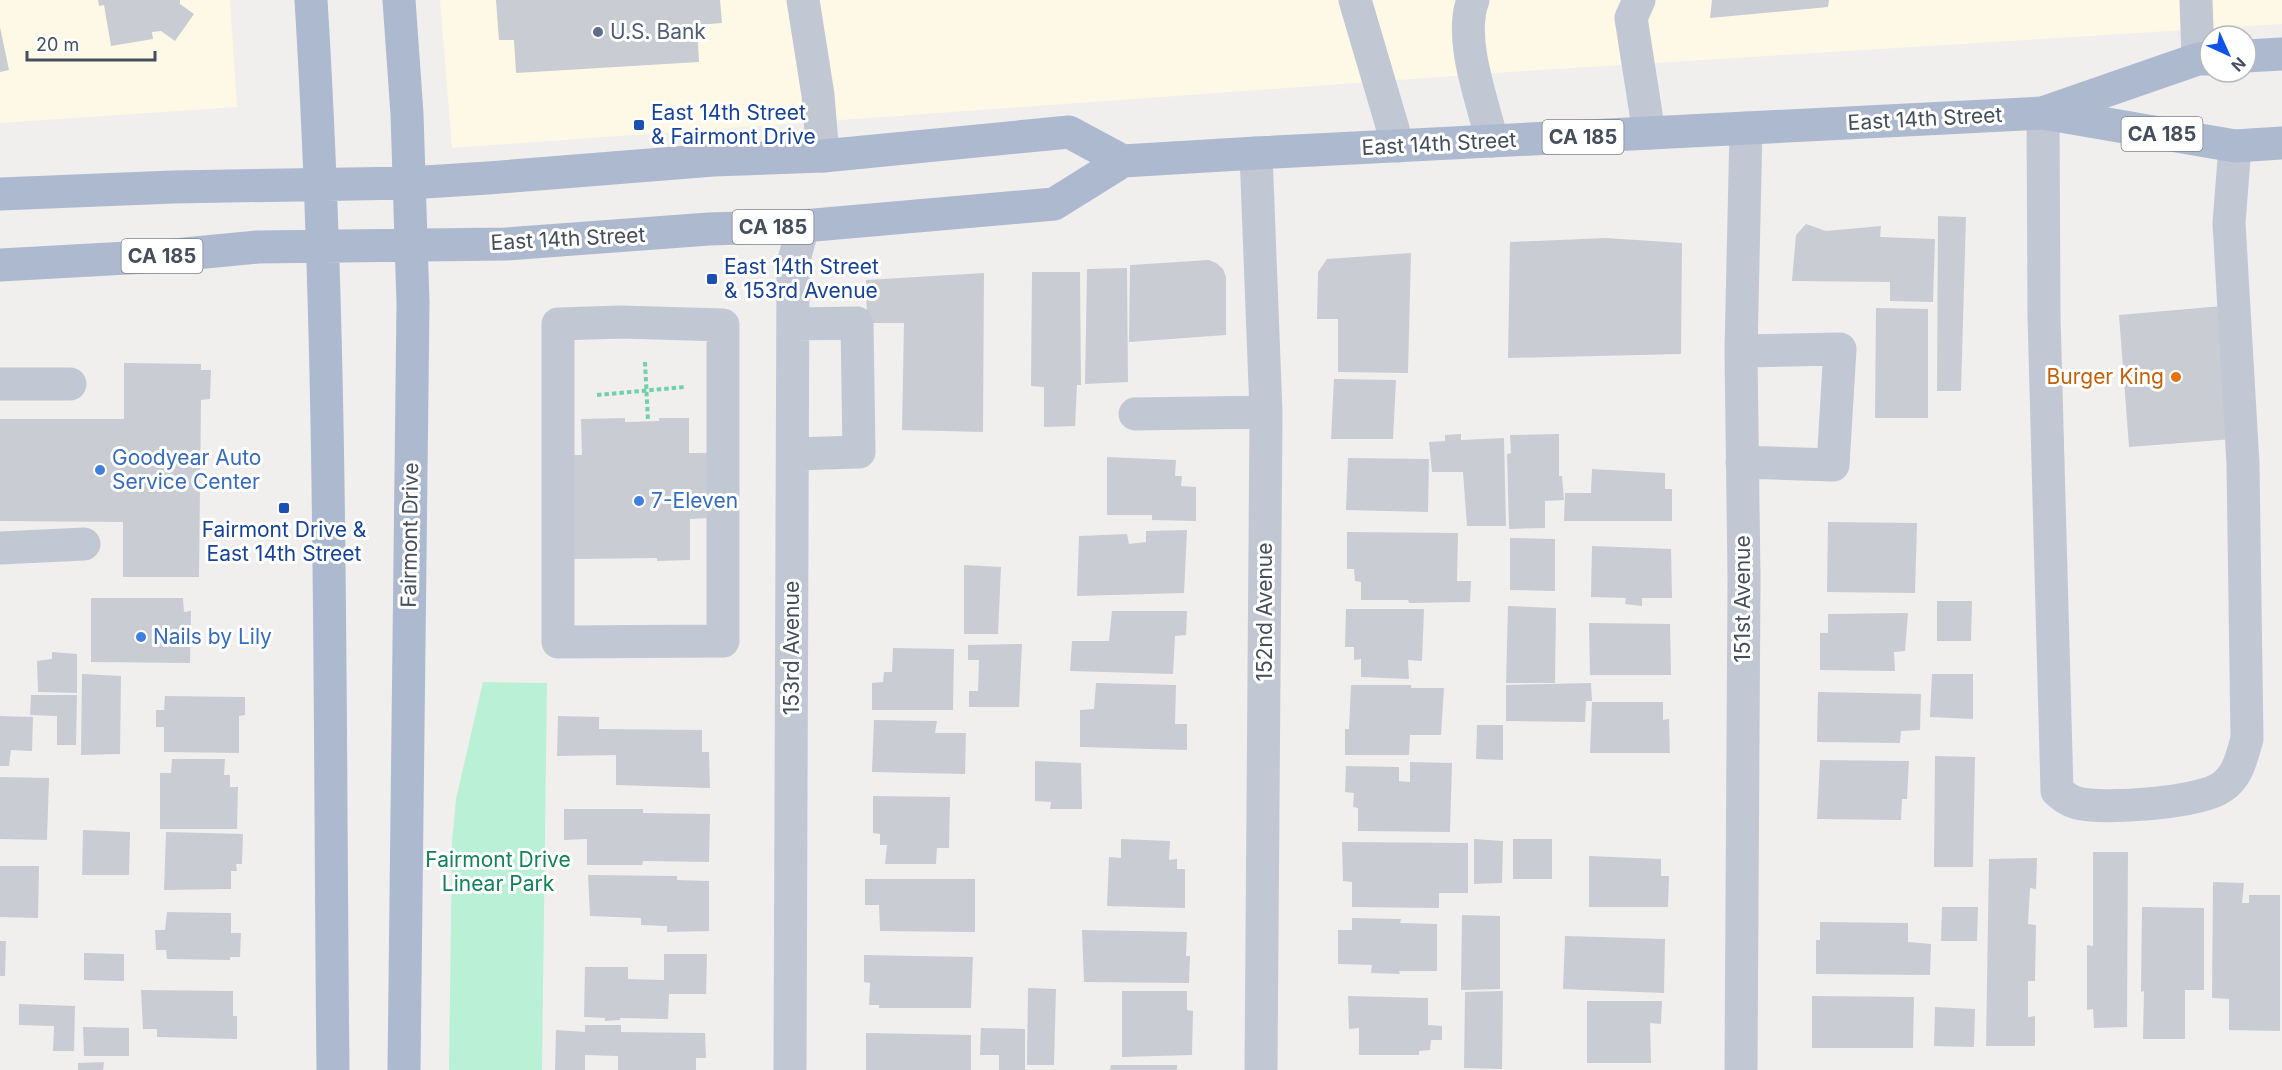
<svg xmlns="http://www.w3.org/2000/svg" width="2282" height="1070" font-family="Inter,sans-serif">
	<rect width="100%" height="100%" fill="#f1eeee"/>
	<!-- commercial -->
	<path fill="#fdf9e6" d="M0,0h230l7,107 -237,16z
		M440,0h1842v24l-773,48 -1057,76z"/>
	<!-- green -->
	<path fill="#baf1d6" d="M483,682l64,1 -5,387h-93l3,-228 4,-43z"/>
	<!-- building -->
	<path fill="#caccd4" d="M98,0h82v4l14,10 -19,27 -14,-10 -9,1 1,7 -42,7 -7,-41 -5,1z
		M496,0h224l2,23 -25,2 2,37 -183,11 -2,-33h-15z
		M1712,0h117l-1,7 -118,11z
		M0,27l9,43 -9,2z
		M1938,216l28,1 -5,174h-24z
		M1806,224l20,7 55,-5 -1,11 55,2 -2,63 -43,-1v-19l-98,-1 4,-46z
		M1606,238l76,5 -1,111 -173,4 2,-116z
		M1411,253l-3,120 -70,-1v-53h-21l1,-47 9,-13z
		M1209,260l7,3 7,6 3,8v58l-97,7 1,-77z
		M1127,268l1,114 -43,2 2,-115z
		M1032,272h48l1,113h-4l-2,41 -31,1v-40l-13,-1z
		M984,273l-1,159 -81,-2 2,-107h-37l-1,-43z
		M2222,306l11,133 -104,8 -10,-132z
		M1876,308l52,1v109h-53z
		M124,363l77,1v6h10l-1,29 -9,1 -2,177h-76v-55l-123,-1v-102h124z
		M1334,379l62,1 -3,59h-62z
		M625,418v4l34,-1v-3h30v35h20v65l-19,1v41l-33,1v-3l-83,1 -1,-104h9l-1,-36z
		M1461,434v6l43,-2 2,88h-39l-4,-54h-31l-3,-30 16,-1v-6z
		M1559,434v42h3l2,24 -19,1v27l-36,1 -2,-75 4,-1 -1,-18z
		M1107,457l69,3 -1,16h7l-1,10 15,1v34l-44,-1v-5h-45z
		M1348,458l81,1 -1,53 -82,-2z
		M1592,469l73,4v16h7v32h-108l1,-28h26z
		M1828,522l89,1 -2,70 -88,-1z
		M1187,530l-3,63 -107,3 2,-60 48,-2 2,10 17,-2v-11z
		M1347,532l111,1 -1,48h14l-1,21 -61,1 -1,-3h-47v-18l-6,-1 -1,-12h-7z
		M1510,538l45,1v52l-45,-1z
		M1592,546l79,3 1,49h-30v8l-17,-2 1,-6 -35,-1z
		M964,565l37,2 -3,67h-34z
		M91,598h92l1,14 7,-1 -1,52 -99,-1z
		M1937,601h35l-1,40h-34z
		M1508,606l48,2 -1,75h-49z
		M1346,609h78l-2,52 -14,-1 1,19 -48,-2v-18l-7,1v-13h-9z
		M1112,611h75l-1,24 -11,1 -2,38 -103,-3 2,-30h37z
		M1908,613l-3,38 -11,1 1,19 -75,-1v-37h8v-19z
		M1589,623l81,1 1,51h-81z
		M1022,644l-3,63h-50v-16h9l1,-31h-11v-15z
		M893,648l61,1 -1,61h-81v-27l11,-1 1,-10h8z
		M52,652l25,2v39l-39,-1 -1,-31 15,-2z
		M82,674l39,2 -1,78 -39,1z
		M1932,674h41v45l-43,-2z
		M1096,683l80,2 -1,39h12v26l-107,-3v-37l14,-1z
		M1591,683l1,18h-6l-1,21 -79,-1v-36z
		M1351,685h60v3h33l-3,47h-31l-1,20h-64v-26h4z
		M1818,692l103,2 -1,36 -19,1 -1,12 -83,-1z
		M31,695h46l-1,50h-19v-29l-27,-1z
		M165,696l80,1v18l-6,1v37l-75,-1v-25h-8v-17h8z
		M1592,702h71v18l6,-1 1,34h-80z
		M0,716l33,1 -1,34 -21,-1 -2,16h-9z
		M558,716l41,1v12l103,1v22h7l1,36 -94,-3v-30l-59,1z
		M874,720l63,1 -2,12h31l-1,41 -93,-2z
		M1477,725h26v35l-27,-1z
		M1935,756l40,1 -2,110h-39z
		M172,759h53l-1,16h6v12h8l-1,42h-77v-56h11z
		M1820,760l89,1 -2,38h-5l-1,21 -84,-1z
		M1035,761l46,2 1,46h-32l1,-7 -16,-1z
		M1410,762l42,1 -2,69 -92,-1v-23l-5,-1 1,-14 -9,-1 1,-26 53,1v14l11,1z
		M0,777l49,1 -2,62 -47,-1z
		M873,796l77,1 -1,51h-12l-1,16h-51l2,-19h-7v-11l-7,-1z
		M564,809h79v4l67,1 -1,48 -66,-1 -1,4h-55v-26l-23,1z
		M83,830l47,2 -1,43h-47z
		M166,832l77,2 -1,30h-6l1,7h-6v18l-67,1z
		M1121,839l49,2 -1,19 8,-1v10h8v39l-78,-2 2,-49 12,1z
		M1474,839l29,2 -1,42 -28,1z
		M1513,839h39v40h-39z
		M1342,842l126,1v50h-29v15l-87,-1v-25l-9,-1z
		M2093,852h35l-1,175 -33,1 -1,-19 -6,1v-65l6,1z
		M1589,856l72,3v17h8l-1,31h-79z
		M2037,858l-1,31 -6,-1 -2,36 8,1 -1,56h-7v36l7,-1v30h-49l3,-187z
		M0,866h39l-1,52 -38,-1z
		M588,875l89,1v4l32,1v50l-42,1v-6l-26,-1v-7l-51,-2z
		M865,879h110v53l-95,-1 -1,-26h-14z
		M2213,882l31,1 -2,20h7v-8h31v136l-51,-1v-31l-17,-1z
		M1942,907h36l-1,34h-36z
		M2142,907l62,1v82h-19v49h-42l1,-48 -3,1z
		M167,912l64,1v20h10l-1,24h-10v3l-63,-1 -1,-9h-10l-1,-20h10z
		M1462,915l38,1v73l-39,1z
		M1352,918l49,1 -1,4 37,1v47h-38l1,3 -29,-1 1,-8 -34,-1v-34h14z
		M1820,922l88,1v19l23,2 -1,31 -114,-1v-34h4z
		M1082,930l105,2 -1,24h4l-1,27 -105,-1z
		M1565,936l100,3 -1,54 -101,-4z
		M0,941h6l-1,35h-5z
		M84,953l40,1v27l-40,-1z
		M664,954h43l-1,40h-37l-1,25 -48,-1v2l-15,1v-3l-21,-1 1,-50h43v12l36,1z
		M864,955l109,2 -2,51h-92v-3h-10l1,-22 -6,-1z
		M1028,988l28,1 -2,76h-27z
		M141,990l92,1v25h4v23l-80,-2v-8h-14z
		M1122,991h65v19l6,1 -1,44 -70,2z
		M1503,991l-1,78 -38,-1 1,-76z
		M1348,996l80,2v27l14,1v14h-11l-1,10 -11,1v4h-60v-27l-10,1z
		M1812,996l102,1 -1,51h-101z
		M1587,1001h75l-1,23 -11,-1 1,40h-64z
		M19,1004l56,2 -1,45h-21l1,-25 -35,-1z
		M1935,1007l40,2 -1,38 -40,-1z
		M585,1025h36v7l84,1 1,25h-10v12h-78v-14l-33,-1v15h-30l1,-40 29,2z
		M83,1027l46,1v28h-45z
		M981,1028l44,1v41h-26v-15h-19z
		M866,1033l105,2v35h-105z
		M104,1062l-1,8h-25v-7z
		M1111,1065h66v5h-67z"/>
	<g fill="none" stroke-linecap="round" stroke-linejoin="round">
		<!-- path -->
		<path stroke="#70d1ad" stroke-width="4" stroke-dasharray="4.5 3" stroke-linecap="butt" d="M645,362l3,59
			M597,395l88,-8"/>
		<!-- minor -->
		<path stroke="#c1c8d4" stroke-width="33" d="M803,0l15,95 5,61
			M1355,0l43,146
			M1473,0c-15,39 10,102 19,141
			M1639,0l-8,18 18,115
			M2196,0l2,59
			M2043,113l1,203 13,475c6,5 12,10 20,12 26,7 123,0 145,-16 17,-12 19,-29 25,-48l-4,-275 -14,-241 6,-77
			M1256,153l10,259 -5,658
			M621,322l102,3v316l-165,1v-318z
			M1741,351l99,-2 -7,116 -91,-3
			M0,384h70
			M1135,414l131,-2
			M793,454l66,-2 -2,-129 -64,1
			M0,548l84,-4
			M790,1070l3,-806 10,-38
			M1741,1070l3,-493 -3,-226 5,-223"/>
		<!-- major -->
		<path stroke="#acb9cf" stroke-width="33" d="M311,0c22,356 18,713 22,1070
			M399,0l8,114 6,189 -9,767
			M2246,56l36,-2
			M2045,112l153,-53h12
			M0,194l173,-7 236,-4 79,-5 225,-18 110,-4 246,-24 54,29
			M0,265l164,-9 94,-9 248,-3 203,-15 94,-3 251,-22 69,-43 133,-8 787,-40 192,33 47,-3"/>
	</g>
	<!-- markers -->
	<circle fill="#5c6f8a" stroke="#fff" stroke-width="2" cx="598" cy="32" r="6"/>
	<g fill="#1a4fb4" stroke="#fff" stroke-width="2">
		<rect x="633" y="119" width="12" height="12" rx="3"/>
		<rect x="706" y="273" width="12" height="12" rx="3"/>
		<rect x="278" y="502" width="12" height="12" rx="3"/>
	</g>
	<circle fill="#e8710a" stroke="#fff" stroke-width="2" cx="2176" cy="377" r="6"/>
	<g fill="#3f7fe0" stroke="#fff" stroke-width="2">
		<circle cx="100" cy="470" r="6"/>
		<circle cx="639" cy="501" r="6"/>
		<circle cx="141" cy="637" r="6"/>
	</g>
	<g text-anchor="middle" stroke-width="6" stroke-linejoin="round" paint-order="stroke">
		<!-- shield labels -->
		<g fill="#fff" stroke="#7d848d" stroke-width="1.5">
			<rect x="2121.5" y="117" width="81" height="34" rx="4.5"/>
			<rect x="1542.5" y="120" width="81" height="34" rx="4.5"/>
			<rect x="732.5" y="210" width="81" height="34" rx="4.5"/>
			<rect x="121.5" y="239" width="81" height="34" rx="4.5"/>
		</g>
		<g font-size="20" font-weight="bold" fill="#454f5c">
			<text x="2162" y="141">CA 185</text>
			<text x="1583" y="144">CA 185</text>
			<text x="773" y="234">CA 185</text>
			<text x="162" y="263">CA 185</text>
		</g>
		<!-- service labels -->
		<g font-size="21" fill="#4e5e75" stroke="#fff" text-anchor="start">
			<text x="610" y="39">U.S. Bank</text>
		</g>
		<!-- transit labels -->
		<g font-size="21" fill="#164399" stroke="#fff" text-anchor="start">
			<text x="651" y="120">East 14th Street<tspan x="651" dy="24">&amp; Fairmont Drive</tspan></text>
			<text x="724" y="274">East 14th Street<tspan x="724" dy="24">&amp; 153rd Avenue</tspan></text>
			<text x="284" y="537" text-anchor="middle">Fairmont Drive &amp;<tspan x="284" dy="24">East 14th Street</tspan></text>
		</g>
		<!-- street labels -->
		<g font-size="21" fill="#454f5c" stroke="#fff">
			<text transform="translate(1925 119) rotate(-3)" y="7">East 14th Street</text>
			<text transform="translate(1439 144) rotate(-3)" y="7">East 14th Street</text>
			<text transform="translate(568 239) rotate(-3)" y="7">East 14th Street</text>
			<text transform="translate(410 535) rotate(-89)" y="7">Fairmont Drive</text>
			<text transform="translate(1743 599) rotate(-90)" y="7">151st Avenue</text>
			<text transform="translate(1265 612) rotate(-90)" y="7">152nd Avenue</text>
			<text transform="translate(792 648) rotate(-90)" y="7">153rd Avenue</text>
		</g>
		<!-- food labels -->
		<g font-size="21" fill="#c56008" stroke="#fff" text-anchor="end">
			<text x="2164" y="384">Burger King</text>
		</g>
		<!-- shop labels -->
		<g font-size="21" fill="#366cbe" stroke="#fff" text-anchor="start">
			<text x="112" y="465">Goodyear Auto<tspan x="112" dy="24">Service Center</tspan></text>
			<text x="651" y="508">7-Eleven</text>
			<text x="153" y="644">Nails by Lily</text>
		</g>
		<!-- park labels -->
		<g font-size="21" fill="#128258" stroke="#fff">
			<text x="498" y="867">Fairmont Drive<tspan x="498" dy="24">Linear Park</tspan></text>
		</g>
	</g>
	<!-- north arrow -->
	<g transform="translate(2228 54) rotate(135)"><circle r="28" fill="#ffffff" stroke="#b5b9be" stroke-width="1.5"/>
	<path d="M0-4.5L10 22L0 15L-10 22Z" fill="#0f53e9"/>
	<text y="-9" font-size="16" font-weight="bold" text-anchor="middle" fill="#454f5c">N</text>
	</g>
	<!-- scale -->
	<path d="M27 51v9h128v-9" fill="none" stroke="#454f5c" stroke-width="3"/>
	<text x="36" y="51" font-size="18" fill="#454f5c" stroke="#ffffff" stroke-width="4.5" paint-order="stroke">20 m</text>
</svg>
